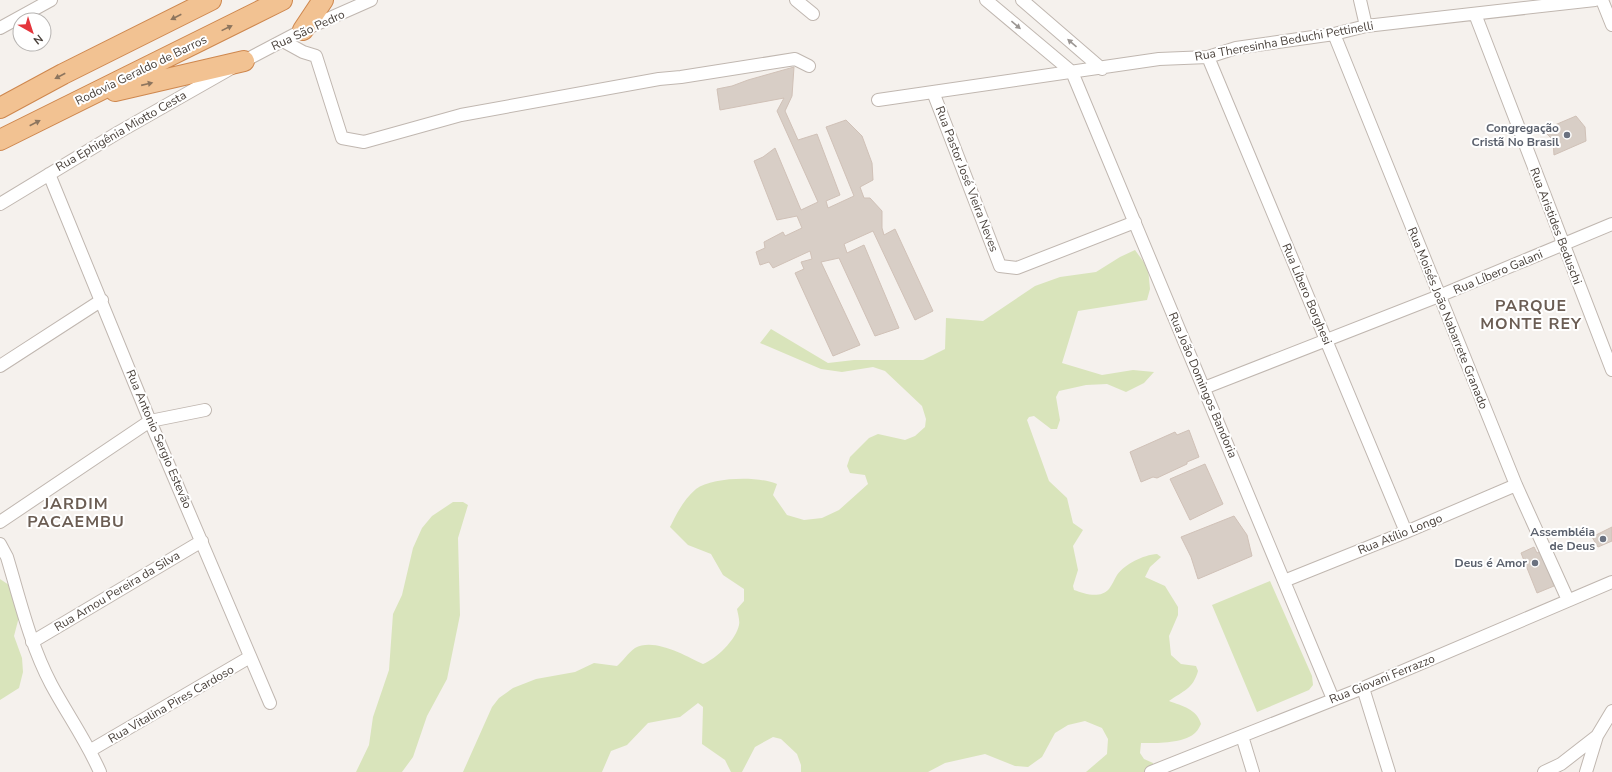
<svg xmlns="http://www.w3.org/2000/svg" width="1612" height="772" font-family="'Nunito Sans',sans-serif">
	<rect width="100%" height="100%" fill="#f5f1ed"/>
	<!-- green -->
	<path fill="#d9e4bb" d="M1135,250l13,18 2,21 -3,11 -69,11 -16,52 40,12 31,-5 21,2 -10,11 -18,9 -19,-8 -21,1 -27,6 -3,6 4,23 -3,9h-6l-17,-13 -5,1 -2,3 22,61 18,17 6,25 10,7 -10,16 5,24 -5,16 1,4c11,4 26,9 35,-1 3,-4 5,-9 8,-14 8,-11 26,-20 40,-21l4,3 -11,10 -5,10 20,9 13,21v8l-9,21 2,19 10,9 15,2 2,5c-5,18 -15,20 -29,30 13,5 28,8 32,23 -1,2 -3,6 -5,8 -11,12 -40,11 -55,11l-1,10 4,6 9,4v9h-67l21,-18 1,-15 -6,-11 -17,-7 -17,4 -13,8 -13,24 -14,10 -13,-1 -30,-12 -40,9 -17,9h-127v-7l-4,-11 -16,-15 -8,-2 -18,10 -13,25h-11l-6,-12 -23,-16 1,-37 -5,-4 -18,14 -32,6 -21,22 -16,6 -9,21h-139l29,-65 7,-9 14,-10 23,-9 39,-7 19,-9 23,3c6,-5 11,-13 18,-18 19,-11 51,8 68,16 13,-5 33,-24 36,-39 1,-4 -1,-11 -2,-16l7,-8v-12l-21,-14 -12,-21 -23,-9 -18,-18c7,-14 14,-28 26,-38 16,-12 63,-13 81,-5l-4,11 14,20 17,5 18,-2 17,-8 29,-26 -3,-9 -15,-2 -3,-7 3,-9 19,-19 9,-4 27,6 10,-4 10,-9 1,-8 -4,-13 -37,-35 -12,-4 -31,5 -21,-3 -61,-26 11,-14 57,34 26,-3h69l22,-11 1,-31 37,3 52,-35 25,-9 36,-5 24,-15z
		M453,502h10l5,3 -10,33 2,77 -13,64 -20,37 -14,41 -11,15h-46l13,-27 4,-28 16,-47 4,-56 9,-19 11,-47 9,-20 10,-12z
		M0,579l12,8 7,30 -5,19 8,22 1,14 -4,16 -19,12z
		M1270,581l42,95 1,9 -4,5 -52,22 -45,-107z"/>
	<!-- building -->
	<path fill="#d8cec6" stroke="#d0c1b7" d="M794,67l-2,29 -7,15 13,29 19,-6 23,61 -14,6 2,7 26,-12 -28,-69 20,-7 16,16 10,27 1,17 -13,7 4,11h6l12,13v17l2,7 11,-6 38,82 -18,9 -42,-89 -29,13 3,9 17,-8 35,83 -24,8 -36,-78 -18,4 39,83 -27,11 -38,-83 9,-4 -3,-7 11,-3 -2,-8 -37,17 -4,-6 -9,3 -4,-13 9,-4 -1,-6 19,-10 2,4 17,-8 -5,-12 -20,4 -23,-59 9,-4 12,-9 26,62 17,-8 -41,-91 7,-13 -64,12 -3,-21 15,-3 16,-6z
		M1576,116l9,11 1,14 -32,14 -1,-15 -10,-10z
		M1189,430l10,27 -12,5v2l-30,14 -4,-1 -12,5 -11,-30 45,-20 2,3z
		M1205,464l18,40 -33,16 -20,-41z
		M1234,516l13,19 5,21 -54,23 -7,-22 -10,-20z
		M1612,527v14l-14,6 -6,-10z
		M1534,547l3,6 4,-2 13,35 -17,7 -16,-40z"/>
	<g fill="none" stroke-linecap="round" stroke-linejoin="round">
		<!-- minor casing -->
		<g stroke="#c0b7b0" stroke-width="14">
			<path id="minor" d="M796,0l17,14
				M986,0l86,72 261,627
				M1022,0l80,69
				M1360,0l6,26
				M1602,0l10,25
				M1475,14l137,356
				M0,28l51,-28
				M1334,34l182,451 52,115
				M283,41l20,11 13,4 26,82 22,4 97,-27 198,-36 22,-2 114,-18 14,7
				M1208,57l198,475
				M933,92l67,174 17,2 118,-46
				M878,100l281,-41 49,-2 28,-9 98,-14 32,-8 229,-26
				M49,174l101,247 120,282
				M0,204l119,-72 125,-71 59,-31 68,-30
				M0,366l102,-66
				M1204,388l235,-92 173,-72
				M0,522l150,-101 55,-11
				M0,544l7,13c13,43 23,87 44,127 16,30 35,56 49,88
				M1284,581l122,-49 110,-47
				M32,642l170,-101
				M1363,688l26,84
				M1242,736l11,36
				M91,750l159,-93
				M1151,772l212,-84 249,-106
				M1544,772l17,-8 36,-28
				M1586,772l11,-36 15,-25"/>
		</g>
		<!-- trunk casing -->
		<g stroke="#ce874e" stroke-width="22">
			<path id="trunk" d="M303,30l20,-30
				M115,91l129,-30
				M0,108l63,-34 148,-74
				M0,140l282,-140"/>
		</g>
		<!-- minor -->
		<use href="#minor" stroke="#fff" stroke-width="12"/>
		<!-- trunk -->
		<use href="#trunk" stroke="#f2c292" stroke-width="20"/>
	</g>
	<!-- one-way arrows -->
	<defs><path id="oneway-solid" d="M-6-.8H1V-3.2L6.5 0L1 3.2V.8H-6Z"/></defs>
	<g fill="#8d755e">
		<use href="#oneway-solid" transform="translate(176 17) rotate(153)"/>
		<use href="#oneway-solid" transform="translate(227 28) rotate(-26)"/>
		<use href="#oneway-solid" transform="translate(60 76) rotate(152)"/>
		<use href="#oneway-solid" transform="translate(147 84) rotate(-13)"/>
		<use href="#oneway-solid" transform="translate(35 123) rotate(-27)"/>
	</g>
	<g fill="#9b9693">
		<use href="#oneway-solid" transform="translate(1016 25) rotate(40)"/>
		<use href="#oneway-solid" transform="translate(1072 43) rotate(-139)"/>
	</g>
	<!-- markers -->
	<g fill="#6b7280" stroke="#fff" stroke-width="1.5">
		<circle cx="1567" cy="135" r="4"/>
		<circle cx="1603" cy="539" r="4"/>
		<circle cx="1535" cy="563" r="4"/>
	</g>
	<g text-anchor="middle" stroke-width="4" stroke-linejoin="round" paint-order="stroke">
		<!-- street labels -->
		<g font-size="12" fill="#49413b" stroke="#fff">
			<text transform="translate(308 30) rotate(-25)" y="4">Rua São Pedro</text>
			<text transform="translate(1284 41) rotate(-10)" y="4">Rua Theresinha Beduchi Pettinelli</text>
			<text transform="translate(141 70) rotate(-26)" y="4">Rodovia Geraldo de Barros</text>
			<text transform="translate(121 131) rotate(-30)" y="4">Rua Ephigênia Miotto Cesta</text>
			<text transform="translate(967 179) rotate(69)" y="4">Rua Pastor José Vieira Neves</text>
			<text transform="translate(1556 226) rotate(69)" y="4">Rua Aristides Beduschi</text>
			<text transform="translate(1498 272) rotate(-23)" y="4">Rua Líbero Galani</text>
			<text transform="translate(1307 294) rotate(67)" y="4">Rua Líbero Borghesi</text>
			<text transform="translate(1448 318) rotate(68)" y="4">Rua Moisés João Nabarrete Granado</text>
			<text transform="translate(1203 385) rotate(67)" y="4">Rua João Domingos Bandoria</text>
			<text transform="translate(159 439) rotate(67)" y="4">Rua Antonio Sergio Estevão</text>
			<text transform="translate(1400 534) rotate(-22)" y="4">Rua Atílio Longo</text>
			<text transform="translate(117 591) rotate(-31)" y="4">Rua Arnou Pereira da Silva</text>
			<text transform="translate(1382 679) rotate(-22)" y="4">Rua Giovani Ferrazzo</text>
			<text transform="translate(171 704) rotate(-30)" y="4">Rua Vitalina Pires Cardoso</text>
		</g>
		<!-- worship labels -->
		<g font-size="12" font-weight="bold" fill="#5b616d" stroke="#fff" text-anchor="end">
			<text x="1559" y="132">Congregação<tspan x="1559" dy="14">Cristã No Brasil</tspan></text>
			<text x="1595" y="536">Assembléia<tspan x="1595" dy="14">de Deus</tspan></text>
			<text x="1527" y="567">Deus é Amor</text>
		</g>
		<!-- district labels -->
		<g font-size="16" font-weight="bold" letter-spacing="1" fill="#6b5d53" stroke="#fff">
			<text x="1531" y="311">PARQUE<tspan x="1531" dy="18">MONTE REY</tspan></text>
			<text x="76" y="509">JARDIM<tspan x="76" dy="18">PACAEMBU</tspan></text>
		</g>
	</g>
	<!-- north arrow -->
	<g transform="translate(32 32) rotate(141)"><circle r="19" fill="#ffffff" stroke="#b6b3b1"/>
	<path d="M0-3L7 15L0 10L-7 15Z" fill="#e4353c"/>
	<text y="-6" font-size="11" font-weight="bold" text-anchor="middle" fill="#49413b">N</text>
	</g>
</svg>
